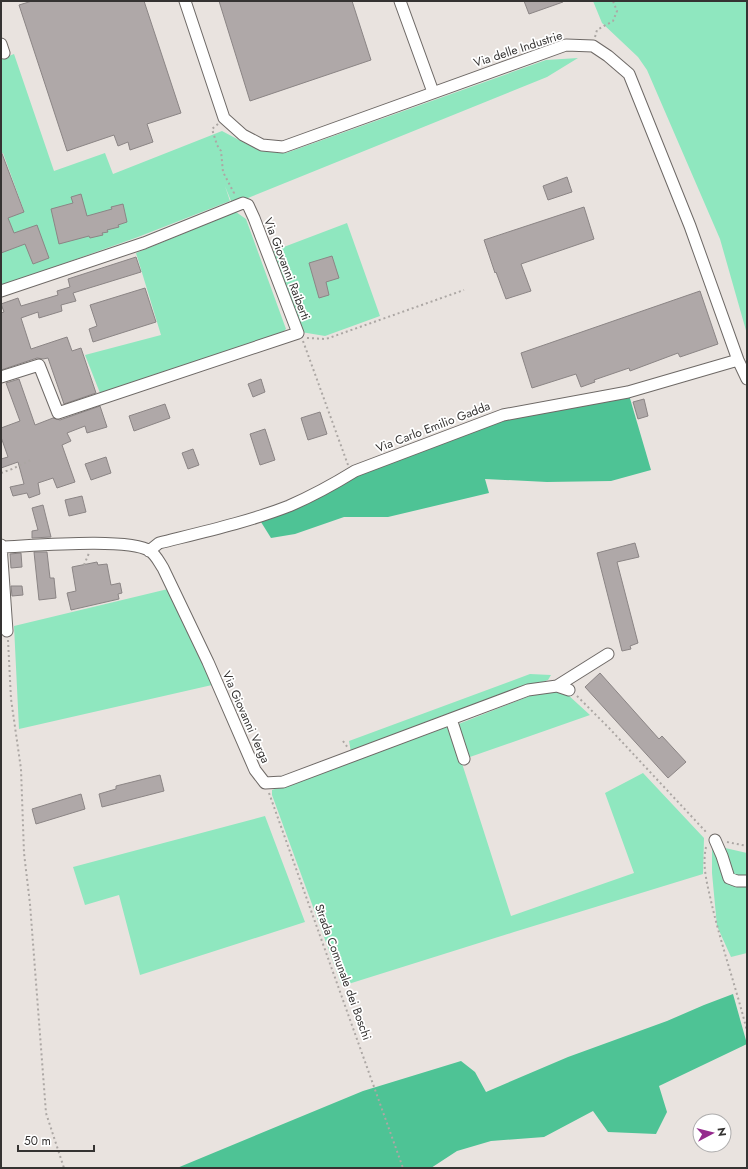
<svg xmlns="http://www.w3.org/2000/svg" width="748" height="1169" font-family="Jost,sans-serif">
	<rect width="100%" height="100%" fill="#e9e3df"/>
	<!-- green -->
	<path fill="#8fe7bf" d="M593,1h154v333l-27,-95 -73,-169 -9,-13 -36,-34z
		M14,54l40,117 51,-18 8,21 109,-43 38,20 26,2 260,-93 32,-2 -31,19 -299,121 -17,3 -6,-15 5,15 -92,36 -137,49v-33l18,-7 -11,-28 16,-7 -21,-58h-2v-94z
		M236,212l10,7 40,110 -4,4 -182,60 -15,-38 76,-20 -25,-82z
		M347,223l33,93 -55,20 -30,-5 -27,-78z
		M168,589l44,96 -193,44 -5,-103z
		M530,674l21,1 -3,5 -197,72 -2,-11z
		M557,691l10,3 23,21 -123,43 -11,-33 74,-29z
		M450,726l61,190 123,-43 -29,-80 38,-20 61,65 -1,36 -189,58 -172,54 -70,-191v-5z
		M265,816l40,106 -165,53 -21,-80 -34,10 -12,-38z
		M712,845l35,8v100l-16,4 -14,-31 -5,-53z"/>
	<!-- forest -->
	<path fill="#4ec395" d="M629,395l22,75 -40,11 -64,1 -62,-3 4,14 -101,24h-44l-49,17 -24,4 -10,-16 94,-46 152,-59z
		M733,994l14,50 -88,42 8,26 -11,22 -48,-2 -15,-21 -49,26 -53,4 -34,10 -26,17h-254l186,-77 98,-30 14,11 11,20 82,-35 99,-36 37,-16z"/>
	<!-- building -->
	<path fill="#afa8a8" stroke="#8b8585" d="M32,1h112l37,112 -34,11 6,18 -23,8 -2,-8 -10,4 -4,-11 -47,16 -48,-146z
		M219,1h133l19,59 -121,41z
		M524,1h39v1l-34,12z
		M1,151l23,61 -16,6 6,15 23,-8 12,33 -16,6 -8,-20 -24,9z
		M567,177l5,15 -24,8 -5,-14z
		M81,194l6,22 25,-7 -1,-2 12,-3 4,18 -9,3 1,2 -12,3 1,2 -6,1 1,2 -13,3 -1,-2 -30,8 -8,-35 22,-6 -2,-6z
		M584,207l10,32 -73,25 10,27 -25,8 -10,-27 -1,1 -11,-33z
		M332,256l7,22 -13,4 3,13 -10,3 -10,-35z
		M136,257l5,15 -68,21 3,8 -15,4 1,6 -23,7 -1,-6 -17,6 10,31 36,-12 5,14 9,-3 15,45 -32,11 -16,-46 -5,1 -6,-1 -36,12v-57l3,-1 -3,-8 17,-6 3,8 37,-11 -1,-4 13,-4 -2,-8z
		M145,288l11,34 -63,20 -4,-13 8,-3 -7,-21z
		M700,291l18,53 -38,13 -2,-4 -48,18 -1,-3 -35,12 1,2 -14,5 -5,-13 -44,14 -11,-35z
		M19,379l16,46 18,-7 7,2 40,-14 7,21 -20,6 -2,-7 -18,7 4,8 -9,4 13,37 -18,6 -4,-10 -15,5 2,11 -11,4 -2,-5 -14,3 -3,-9 14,-3 -6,-22 -17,6v-9l7,-2 -7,-20v-9l19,-7 -14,-38z
		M261,379l4,13 -12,5 -5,-13z
		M644,399l4,17 -10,3 -5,-17z
		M165,404l5,14 -36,13 -5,-15z
		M320,412l7,22 -19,6 -7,-22z
		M265,429l10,31 -15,5 -10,-31z
		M193,449l6,16 -11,4 -6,-16z
		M106,457l5,16 -20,7 -6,-16z
		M82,496l4,16 -17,4 -4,-16z
		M43,505l8,32 -19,1v-7l6,-1 -6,-22z
		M635,543l4,14 -22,5 21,81 -8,3 1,3 -9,2 -25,-98z
		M34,552h13l3,26h4l2,20 -17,2z
		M21,553l1,14 -11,1 -1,-14z
		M97,562l1,3 9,-1 4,21 9,-2 2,10 -4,1 1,5 -48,11 -4,-17 9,-2 -4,-24z
		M11,586h11l1,9 -11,1z
		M600,673l59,66 3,-3 24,26 -18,16 -83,-91z
		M160,775l4,16 -62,16 -3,-13 17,-5v-3z
		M81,794l4,15 -49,15 -4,-15z"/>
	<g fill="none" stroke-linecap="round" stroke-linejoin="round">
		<!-- minor casing -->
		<g stroke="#6e6966" stroke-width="13">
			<path id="minor" d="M185,1l39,117 19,17 19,10 21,2 283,-102 27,1 15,10 21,18 61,152 48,134 9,19
				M400,1l33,91
				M1,44l3,9
				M1,291l143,-48 99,-40 5,2 6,13 44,115 -240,80 -19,-48 -38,12
				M1,545l6,86
				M1,547c29,-1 128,-10 149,4 6,4 9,11 13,17l45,94 47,108 10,13 18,-1 245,-92 29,-4 12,4
				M149,551l10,-8c44,-11 89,-21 130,-37 23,-10 45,-22 66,-35l148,-56 125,-23 110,-32
				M557,686l51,-32
				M451,719l13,40
				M715,840l7,16 7,22 8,3h10"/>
		</g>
		<!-- path -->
		<path stroke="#aca7a4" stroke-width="2" stroke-dasharray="2 3" stroke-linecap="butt" d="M595,37l2,-7 16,-9 4,-10 -4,-10
			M218,124l-6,5 5,16 4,6 2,21 11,21v3
			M307,338l19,1 138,-49
			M303,341l45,124
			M1,473l11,-4 21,-10
			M84,565l5,-12
			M8,640l3,59 10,70 3,84 6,51 16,209 18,55
			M577,696l32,32 98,105
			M343,741l5,7
			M269,793l134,375
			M727,842l20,4
			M706,847c-4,19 1,36 5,54 10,44 25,86 36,130"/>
		<!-- minor -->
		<use href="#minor" stroke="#fff" stroke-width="11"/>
	</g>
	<g text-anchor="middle" stroke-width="3.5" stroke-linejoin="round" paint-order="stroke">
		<!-- street labels -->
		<g font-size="12" fill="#353332" stroke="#fff">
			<text transform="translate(518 49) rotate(-18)" y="4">Via delle Industrie</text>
			<text transform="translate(287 269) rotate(69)" y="4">Via Giovanni Raiberti</text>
			<text transform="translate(433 427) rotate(-21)" y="4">Via Carlo Emilio Gadda</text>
			<text transform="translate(246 717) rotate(66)" y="4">Via Giovanni Verga</text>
			<text transform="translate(343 972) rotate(70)" y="4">Strada Comunale dei Boschi</text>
		</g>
	</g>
	<!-- border -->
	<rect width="748" height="1169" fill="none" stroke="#353332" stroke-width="4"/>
	<!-- north arrow -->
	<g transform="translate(712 1133) rotate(83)"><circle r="19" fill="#ffffff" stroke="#aeadad"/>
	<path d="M0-3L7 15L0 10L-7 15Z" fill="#952a8d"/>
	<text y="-6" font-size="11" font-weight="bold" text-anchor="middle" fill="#353332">N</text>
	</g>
	<!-- scale -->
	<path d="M18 1145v6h76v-6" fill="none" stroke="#353332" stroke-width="2"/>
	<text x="24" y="1145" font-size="12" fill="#353332" stroke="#ffffff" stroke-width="3" paint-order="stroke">50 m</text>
</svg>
